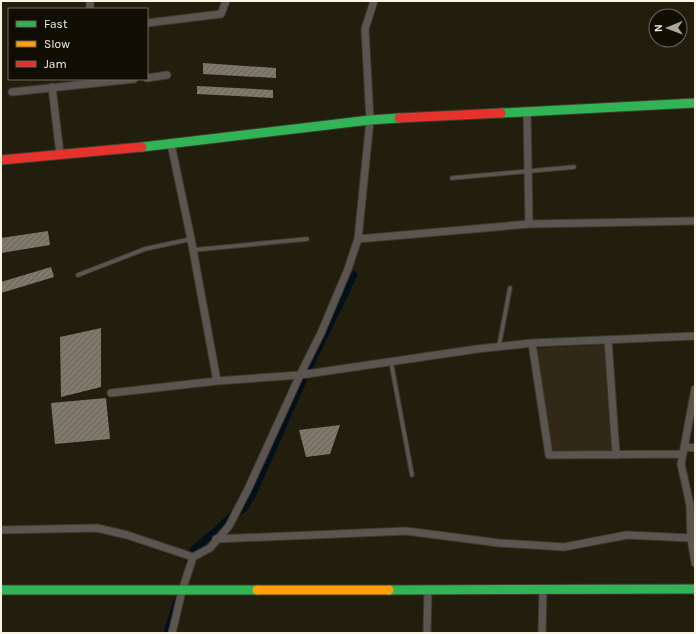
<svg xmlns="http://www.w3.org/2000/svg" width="696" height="634" font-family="Karla,sans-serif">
	<defs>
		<pattern id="building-hatch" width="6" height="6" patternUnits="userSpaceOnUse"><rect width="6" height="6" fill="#80776d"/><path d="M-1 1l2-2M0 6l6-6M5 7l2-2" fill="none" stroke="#68625b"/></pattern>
	</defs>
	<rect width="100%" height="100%" fill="#221e0d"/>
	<!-- education -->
	<path fill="#322818" d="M604,345l7,106 -59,-1 -16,-102z"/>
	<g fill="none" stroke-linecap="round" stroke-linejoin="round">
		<!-- canal -->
		<path stroke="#040f1c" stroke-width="7" d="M189,562l4,-12 24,-20 15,-15 12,-6 9,-15 53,-120 48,-99
			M167,633l10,-32"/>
	</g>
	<!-- building -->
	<path fill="url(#building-hatch)" d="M203,63l73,5v10l-73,-4z
		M197,86l76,4v8l-76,-4z
		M48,231l2,14 -49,8v-15z
		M51,267l3,10 -53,16v-11z
		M101,328v59l-40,10 -1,-60z
		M106,398l4,41 -55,5 -4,-41z
		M340,425l-10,29 -24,3 -7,-27z"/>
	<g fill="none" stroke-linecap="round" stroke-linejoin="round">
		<!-- lane casing -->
		<g stroke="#3e3b2d" stroke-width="5.5">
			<path id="lane" d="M452,178l122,-11
				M193,250l114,-11
				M78,275l67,-26 46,-10
				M499,346l11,-58
				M391,362l21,113"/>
		</g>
		<!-- street casing -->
		<g stroke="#3e3b2d" stroke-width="9">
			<path id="street" d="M90,9v-8
				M147,23l74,-9 5,-13
				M147,78l20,-3
				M52,87l8,67
				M12,92l122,-13
				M527,111l2,113
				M171,144l20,95 26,142
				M358,239l171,-15 166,-3
				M608,340l8,115
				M532,343l17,112 133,-1
				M695,389l-14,75 9,41 1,33 4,25
				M111,393l106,-12 83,-6 177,-26 55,-6 163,-7
				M684,447l11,1
				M1,530l96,-2 30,7 66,22
				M216,539l190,-8 93,12 65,4 63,-12 64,3
				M172,633l10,-42 11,-34 17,-9 19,-22 19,-37 52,-114 21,-42 27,-64 10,-30 12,-119 -5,-91 9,-28
				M427,633l1,-44
				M542,633l1,-44"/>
		</g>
		<!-- fast casing -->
		<g stroke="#3e3b2d" stroke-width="11">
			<path id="fast" d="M501,113l194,-10
				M142,147l228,-27 29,-2
				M1,590h256
				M389,590l306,-1"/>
		</g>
		<!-- slow casing -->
		<g stroke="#3e3b2d" stroke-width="11">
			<path id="slow" d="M257,590h132"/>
		</g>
		<!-- jam casing -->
		<g stroke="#3e3b2d" stroke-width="11">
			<path id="jam" d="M399,118l102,-5
				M1,160l141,-13"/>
		</g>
		<!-- lane -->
		<use href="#lane" stroke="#5a5550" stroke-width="3.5"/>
		<!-- street -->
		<use href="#street" stroke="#5a5550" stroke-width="7"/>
		<!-- fast -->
		<use href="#fast" stroke="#30b455" stroke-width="9"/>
		<!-- slow -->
		<use href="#slow" stroke="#ff9f0a" stroke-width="9"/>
		<!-- jam -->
		<use href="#jam" stroke="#e5322d" stroke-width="9"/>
	</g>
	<!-- border -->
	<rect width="696" height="634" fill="none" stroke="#f8f4e3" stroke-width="4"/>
	<!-- legend -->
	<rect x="8" y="8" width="140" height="72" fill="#100d03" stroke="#6d695d"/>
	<rect x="16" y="21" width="20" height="6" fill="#30b455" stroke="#6d695d"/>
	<text x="44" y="28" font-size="12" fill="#f8f4e3">Fast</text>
	<rect x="16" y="41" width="20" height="6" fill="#ff9f0a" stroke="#6d695d"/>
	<text x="44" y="48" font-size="12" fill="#f8f4e3">Slow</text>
	<rect x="16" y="61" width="20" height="6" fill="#e5322d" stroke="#6d695d"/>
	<text x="44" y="68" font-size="12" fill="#f8f4e3">Jam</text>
	<!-- north arrow -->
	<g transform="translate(668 28) rotate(269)"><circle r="19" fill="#100d03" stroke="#6d695d"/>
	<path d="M0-3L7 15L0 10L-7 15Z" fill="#ada998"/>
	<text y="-6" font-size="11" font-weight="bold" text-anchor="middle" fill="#f8f4e3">N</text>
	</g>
</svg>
